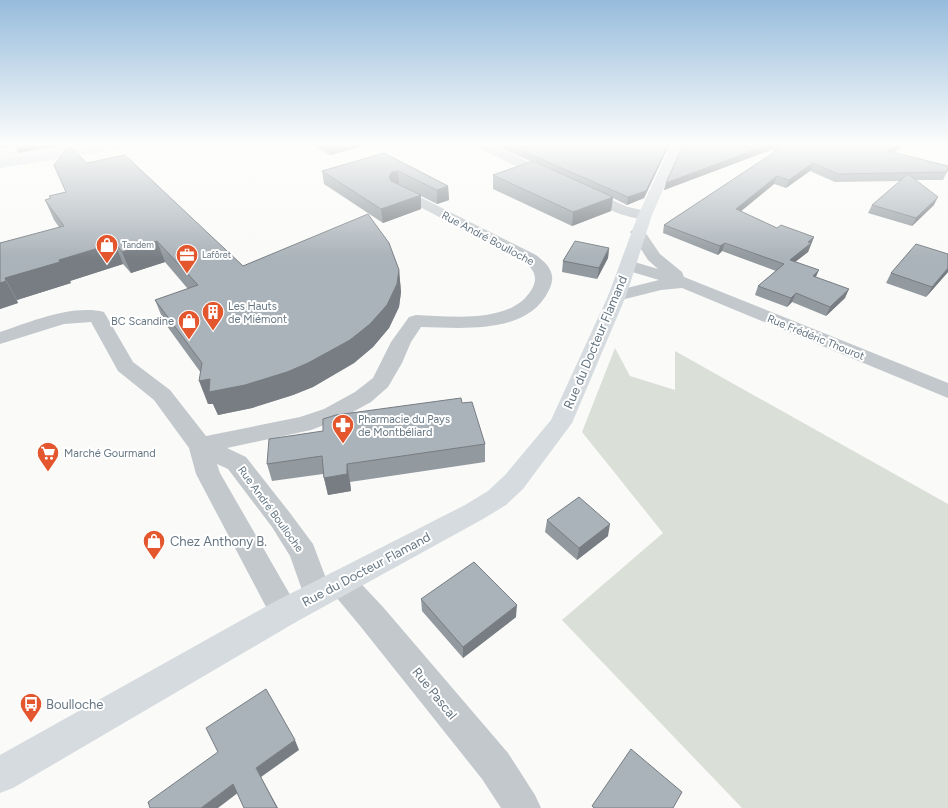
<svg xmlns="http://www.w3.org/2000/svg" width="948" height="808" font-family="Figtree,sans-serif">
	<rect width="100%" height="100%" fill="#fafaf8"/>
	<!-- built -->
	<path fill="#e8e9e9" d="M0,145h64l2,4 31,-4h39l-136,23z"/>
	<!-- green -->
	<path fill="#dadfd7" d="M615,348l15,28 45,14v-39l273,153v304h-206l-180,-188 101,-87 -81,-101z"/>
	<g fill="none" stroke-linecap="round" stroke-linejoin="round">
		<!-- street -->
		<path fill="#c3c8cc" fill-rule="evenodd" d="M476,145h15l65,29 2,3 -2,3h-10l-68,-32z
			M398,186l138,69c13,10 21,19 13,35 -21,45 -86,38 -128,37l-10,15 -9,21 -14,24 -17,15 -31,17 -29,11 -84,18 19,9 44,56 23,31 14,37 4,-8 10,-4 10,4 32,34 125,146 27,42 6,13h-40l-19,-29 -121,-152 -30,-36 -3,-5 4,9 -5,9 -10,4 -10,-4 -17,-48 -18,-29 -44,-58 -11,-5 3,9 80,139 -4,10 -11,4 -11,-4 -78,-148 -7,-26 -35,-48 -36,-29 -27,-49 -27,2 -64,20v-12c30,-10 72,-28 104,-20l29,50 37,28 36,46 94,-19 24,-8 31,-17 18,-14 18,-36 18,-25 7,-2c35,1 98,10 117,-28 5,-11 0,-18 -9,-26l-131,-68 -2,-3 2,-3z
			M584,188l44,19 22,5 2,3 -2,3c-19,5 -54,-15 -71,-23l-2,-3 2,-3z
			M638,227l5,2 17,25 22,18 2,5 264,106v15l-266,-110 -21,2 -44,11 -6,-1 -3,-4 3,-4 48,-12 -37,-11 -2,-4 2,-4 6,-1 30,9 -10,-9 -18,-28 3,-3z"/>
		<!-- secondary -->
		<path fill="#d6dbdf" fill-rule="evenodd" d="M99,145h27l-2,3 -4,1 -120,19v-8z
			M671,145h12l-31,70 -26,81 -54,127 -49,66 -17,16 -23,14 -187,103 -283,166 -13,5v-38l274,-153 191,-97 23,-14 17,-16 46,-55 57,-124 30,-81z"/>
	</g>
	<!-- wall -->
	<path fill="#929a9f" d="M312,145h55l-37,10z
		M494,145h175l-25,53 -17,7 -14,-7 -2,13 -39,15 -79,-37v-14l39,-13z
		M683,145h222l-11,7 53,20 -4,8h-27l18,25 -22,21 -44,-13 4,-8 29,-24 -66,1 -25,-11 -24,17 -12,-4 -33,27 36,17 37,9 -6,15 -13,10 50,36 -19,18 -34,-14 -5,5 -32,-12 3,-9 18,-15 -54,-20 -4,4 -55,-22 1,-8 110,-73 -1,-3 -109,41z
		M384,153l64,33 1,14 -12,4 -16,-8v13l-38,14 -59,-39 -2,-13z
		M87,163l156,103 156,4 2,22 -2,15 -10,21 -16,19 -19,16 -41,24 -20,8 -41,13 -34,7 -5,-11h-5l-7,-31 -37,-51 -9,-22 33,-11 -23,-27 -34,11 -8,-9 -53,17 1,2 -54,17 1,3 -18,6v-66l59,-16 -5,-7 -9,-20 5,-2 -1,-2 17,-4z
		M609,248l-1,10 -11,21 -35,-7 1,-11z
		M948,272l-22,25 -40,-14 5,-10z
		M462,403l23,41v18l-135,20 1,9 -23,4 -4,-17 -1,-4 -51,7 -5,-17 56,-33z
		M547,520l61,16 -31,24 -32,-28z
		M421,599l95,18 -53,41 -41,-47z"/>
	<!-- shaded-wall -->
	<path fill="#777d82" d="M0,145h63l-45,8 -3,-8 -15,3z
		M328,145h39l-37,10z
		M668,145h1v1l-25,52 -17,7 1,-8z
		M767,145h7l-1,4 -109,41 2,-7z
		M897,145h8l-20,13 3,-7z
		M813,163l-3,8 -24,17 3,-8z
		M398,171l1,14 -6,1 -4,-10 3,-4z
		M777,176l-3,8 -40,33 2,-8z
		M448,186l1,14 -12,4v-14z
		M421,195v14l-38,14 -2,-14z
		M613,197l-2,14 -39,15 1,-14z
		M938,197l-4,8 -22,21 4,-8z
		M814,237l-6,15 -22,17 4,-9 18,-18z
		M157,241l8,21 -34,11 -9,-21z
		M115,243l8,21 -53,17 1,2 -54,17 -12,-22 54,-18z
		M725,243l-3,8 -4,4 2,-9z
		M609,248l-1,10 -11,21 2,-11z
		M948,268v4l-22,25 6,-10z
		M399,270l2,22 -2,15 -10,21 -16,19 -19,16 -41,24 -20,8 -41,13 -34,7 -5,-11h-5l-9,-23z
		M819,270l-4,9 -2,-3z
		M6,281l12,22 -18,6v-26z
		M849,289l-4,9 -19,18 4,-9z
		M796,293l-4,9 -5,5 4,-9z
		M347,464l3,18 1,9 -23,4 -4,-17z
		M610,524l-2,12 -31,24 2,-12z
		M517,605l-1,12 -53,41v-11z
		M295,740l4,10 -38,27 17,31h-1l-21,-40z
		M233,784l6,8 -21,16h-17z"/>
	<!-- building -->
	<path fill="#aab3b9" stroke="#777d82" d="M509,145h159l-22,46 -18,6z
		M683,145h84l-101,38z
		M777,145h120l-9,6 60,15 -1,6 -109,2 -25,-11 -24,17 -12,-4 -41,33 41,19 4,-3 33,12 -6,5 3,1 -21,17 29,10 -6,6 36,13 -19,18 -34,-14 -5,5 -33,-12 26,-22 -59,-21 -5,3 -56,-21 115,-76z
		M69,146l18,17 38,-8 118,111 125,-52 21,29 10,27 -2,14 -10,21 -17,19 -20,16 -42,23 -21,9 -42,13 -36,7 1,-13 -11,2 3,-18 -47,-63 43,-15 -41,-44 -35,11 -7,-9 -56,17 1,2 -55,16 1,3 -6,2v-40l64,-17 -19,-26 6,-2 -2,-2 17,-4 -12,-27z
		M384,153l64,33 -11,4 -39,-19 -6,1 -3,4 2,5 30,14 -40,14 -59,-38z
		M533,161l80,36 -40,15 -80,-37z
		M908,174l30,23 -22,21 -44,-13z
		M575,241l34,7 -10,20 -36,-7z
		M916,244l32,10v14l-16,19 -41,-14z
		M461,398l1,5 10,-1 13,42 -138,20v10l-23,4 -2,-22 -55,8 2,-25 54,-8v-12l13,-4z
		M579,497l31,27 -31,24 -32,-28z
		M474,562l43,43 -54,42 -42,-48z
		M266,689l29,51 -39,28 21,40h-33l-11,-24 -32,24h-51l-2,-6 70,-50 -12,-24z
		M631,749l51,43 -9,16h-79l-2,-2z"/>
	<!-- sky -->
	<linearGradient id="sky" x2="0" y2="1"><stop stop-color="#96bcdc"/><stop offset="0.56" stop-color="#fdfdfc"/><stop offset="1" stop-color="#fdfdfc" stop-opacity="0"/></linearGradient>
	<rect width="948" height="258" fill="url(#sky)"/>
	<!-- icons -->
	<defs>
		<g id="shop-pin" transform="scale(1.15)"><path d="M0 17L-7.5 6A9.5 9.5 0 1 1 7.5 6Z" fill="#e4572e" stroke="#fff"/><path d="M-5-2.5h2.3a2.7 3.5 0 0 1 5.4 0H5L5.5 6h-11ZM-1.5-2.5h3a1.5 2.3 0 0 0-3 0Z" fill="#fff"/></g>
		<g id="office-pin" transform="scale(1.15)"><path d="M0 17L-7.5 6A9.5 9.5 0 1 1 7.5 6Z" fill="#e4572e" stroke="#fff"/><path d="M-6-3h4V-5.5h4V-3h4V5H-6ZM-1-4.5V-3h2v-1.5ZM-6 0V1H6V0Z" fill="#fff"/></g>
		<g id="building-pin" transform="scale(1.15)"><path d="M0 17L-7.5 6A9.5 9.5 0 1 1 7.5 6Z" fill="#e4572e" stroke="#fff"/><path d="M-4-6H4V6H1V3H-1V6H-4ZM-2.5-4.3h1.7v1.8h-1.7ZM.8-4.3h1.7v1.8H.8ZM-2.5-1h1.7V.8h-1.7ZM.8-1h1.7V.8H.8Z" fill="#fff"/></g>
		<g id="pharmacy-pin" transform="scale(1.15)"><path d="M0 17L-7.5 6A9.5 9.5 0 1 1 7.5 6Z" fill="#e4572e" stroke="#fff"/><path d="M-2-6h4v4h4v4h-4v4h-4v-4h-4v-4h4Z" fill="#fff"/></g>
		<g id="supermarket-pin" transform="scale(1.15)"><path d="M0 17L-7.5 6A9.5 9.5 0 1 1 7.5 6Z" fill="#e4572e" stroke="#fff"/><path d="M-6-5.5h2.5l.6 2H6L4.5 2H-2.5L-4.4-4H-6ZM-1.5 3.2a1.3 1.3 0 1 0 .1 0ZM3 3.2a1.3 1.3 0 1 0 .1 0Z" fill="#fff"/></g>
		<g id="bus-pin" transform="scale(1.15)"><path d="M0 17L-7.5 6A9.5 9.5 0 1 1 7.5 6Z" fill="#e4572e" stroke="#fff"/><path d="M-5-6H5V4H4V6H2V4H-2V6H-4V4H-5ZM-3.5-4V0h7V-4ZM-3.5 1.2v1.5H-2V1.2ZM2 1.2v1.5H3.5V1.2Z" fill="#fff"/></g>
	</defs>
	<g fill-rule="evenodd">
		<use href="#shop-pin" x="107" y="245"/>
		<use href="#office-pin" x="187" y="255"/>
		<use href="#building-pin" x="213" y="312"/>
		<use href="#shop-pin" x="189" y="321"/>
		<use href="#pharmacy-pin" x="343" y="425"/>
		<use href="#supermarket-pin" x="48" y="453"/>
		<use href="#shop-pin" x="154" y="541"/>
		<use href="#bus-pin" x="31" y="704"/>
	</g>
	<g text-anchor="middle" stroke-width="4" stroke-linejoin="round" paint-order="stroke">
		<!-- far-poi labels -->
		<g font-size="9" fill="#657683" stroke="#fff" text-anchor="start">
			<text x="122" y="248">Tandem</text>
			<text x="202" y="258">Lafôret</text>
		</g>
		<!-- street labels -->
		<g font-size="11" fill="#657683" stroke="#fff">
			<text transform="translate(488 238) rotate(28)" y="4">Rue André Boulloche</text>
			<text transform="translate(816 337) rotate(22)" y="4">Rue Frédéric Thourot</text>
			<text transform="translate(271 509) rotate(54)" y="4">Rue André Boulloche</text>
		</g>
		<!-- poi labels -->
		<g font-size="11" fill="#657683" stroke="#fff" text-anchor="start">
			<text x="228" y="310">Les Hauts<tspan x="228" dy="13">de Miémont</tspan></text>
			<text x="174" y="325" text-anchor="end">BC Scandine</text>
			<text x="358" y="423">Pharmacie du Pays<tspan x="358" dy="13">de Montbéliard</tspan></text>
			<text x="64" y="457">Marché Gourmand</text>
		</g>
		<!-- near-street labels -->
		<g font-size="13" fill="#657683" stroke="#fff">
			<text transform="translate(595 342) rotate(-67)" y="5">Rue du Docteur Flamand</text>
			<text transform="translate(366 569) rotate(-28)" y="5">Rue du Docteur Flamand</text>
			<text transform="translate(435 693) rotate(51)" y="5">Rue Pascal</text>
		</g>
		<!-- near-poi labels -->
		<g font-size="13" fill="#657683" stroke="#fff" text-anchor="start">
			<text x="170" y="546">Chez Anthony B.</text>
			<text x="46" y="709">Boulloche</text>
		</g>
	</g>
</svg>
